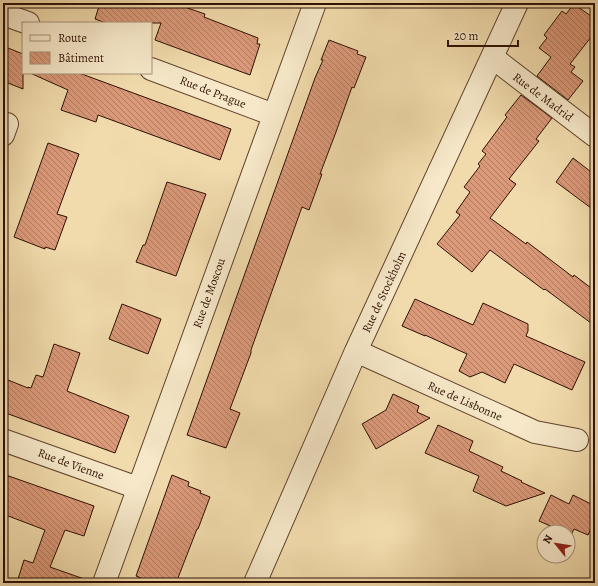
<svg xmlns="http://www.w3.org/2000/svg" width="598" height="586" font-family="Alegreya,serif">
	<defs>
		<pattern id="building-back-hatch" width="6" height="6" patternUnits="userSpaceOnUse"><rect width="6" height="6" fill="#da9979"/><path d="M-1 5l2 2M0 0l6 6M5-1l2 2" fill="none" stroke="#b17b61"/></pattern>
	</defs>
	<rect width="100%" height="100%" fill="#f1dbac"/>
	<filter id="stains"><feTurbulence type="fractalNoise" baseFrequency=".005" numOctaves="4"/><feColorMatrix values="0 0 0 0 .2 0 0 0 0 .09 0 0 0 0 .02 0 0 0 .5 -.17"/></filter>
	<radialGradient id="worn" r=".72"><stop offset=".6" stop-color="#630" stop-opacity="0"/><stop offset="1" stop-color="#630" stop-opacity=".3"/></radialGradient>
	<!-- building -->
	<path fill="url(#building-back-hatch)" stroke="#2f1003" d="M100,3h73l32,11 -1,3 54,21 -1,6h3l-10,31 -95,-35 6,-17h-55l-11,-4z
		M574,4l21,15v13l-25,32 5,3 -4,5 12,9 -15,19 -31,-24 14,-19 -12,-9 8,-10 -3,-3 18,-24 4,3z
		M329,40l29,11 -1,3 9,3 -12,31 -2,-1 -16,45 -16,42h2l-13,36 -7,-3 -51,143v3l-21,56 10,4 -14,35 -39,-13 128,-357 8,-18h-2z
		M3,46l20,8v35l-20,-8z
		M30,73h49l152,56 -11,31 -122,-45 -2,7 -35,-12 7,-20z
		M521,95l31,23 -16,21 3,2 -30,38 7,5 -26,34 36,26 1,-2 46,35 1,-2 21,16v35l-50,-37 -1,1 -54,-40 -18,22 -35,-28 23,-29 -4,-3 14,-20 -6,-5 16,-21 -2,-2 8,-10 -4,-3 25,-34 -2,-2z
		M48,143l31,11 -22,60 10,3 -12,33 -10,-3v2l-31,-12z
		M573,158l22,17v36l-39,-29z
		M167,182l39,12 -30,82 -40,-14 7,-17h2z
		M415,299l58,26 10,-22 45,21v7l-2,5 59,26 -13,28 -58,-26 -9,19 -23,-11 -12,5 -11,-6 8,-17 -42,-19v1l-23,-10z
		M122,304l39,15 -13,35 -39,-15z
		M54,344l26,9 -13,38 62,25 -14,37 -112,-41v-34l25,10v-1l3,1 5,-13 7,2z
		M393,394l26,12 -2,6 13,6 -54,31 -14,-25 24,-14z
		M438,425l35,16 -4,10 34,16 -2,4 21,10 -1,1 24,11 -39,13 -33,-15 6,-15 -54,-23z
		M3,474l91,32 -10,30 -19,-6 -15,37 37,13 -1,3h-60v-1l-8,-3 6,-19 9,3 12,-33 -42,-16z
		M172,475l17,7 -1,4 13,5 -1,2 10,4 -12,32h-1l-21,54h-34l1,-4 -7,-3z
		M551,495l18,9 4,-9 22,11v14l-7,15 -14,-6 -3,6 -3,-1v-2h-4l-25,-11z"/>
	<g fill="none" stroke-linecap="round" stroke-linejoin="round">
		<!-- street casing -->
		<g stroke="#60432d" stroke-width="24">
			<path id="street" d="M3,14l25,9
				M492,57l103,79
				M151,69l123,46
				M3,135l4,-11
				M356,351l179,81 42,8
				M3,440l135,48
				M104,583l211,-580
				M255,583l101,-232 161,-348"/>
		</g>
		<!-- street -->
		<use href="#street" stroke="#f6e8c9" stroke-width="22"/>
	</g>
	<g text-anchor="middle" stroke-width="3" stroke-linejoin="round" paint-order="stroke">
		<!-- street labels -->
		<g font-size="12" fill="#2f1003" stroke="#f6e8c9">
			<text transform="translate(213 92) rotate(21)" y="4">Rue de Prague</text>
			<text transform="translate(543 97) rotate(37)" y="4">Rue de Madrid</text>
			<text transform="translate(384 292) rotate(-65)" y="4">Rue de Stockholm</text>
			<text transform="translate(209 293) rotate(-70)" y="4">Rue de Moscou</text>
			<text transform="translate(465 401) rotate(24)" y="4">Rue de Lisbonne</text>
			<text transform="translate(71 464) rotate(20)" y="4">Rue de Vienne</text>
		</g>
	</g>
	<!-- margin -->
	<rect width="598" height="586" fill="none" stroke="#f1dbac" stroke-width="16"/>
	<rect x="4" y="4" width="590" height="578" fill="none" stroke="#2f1003" stroke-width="2"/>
	<rect x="8" y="8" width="582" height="570" fill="none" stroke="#2f1003"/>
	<!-- legend -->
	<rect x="22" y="22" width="130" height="52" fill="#f6e8c9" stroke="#a6927a"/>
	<rect x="30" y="35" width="20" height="6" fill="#f6e8c9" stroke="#a6927a"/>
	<text x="58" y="42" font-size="12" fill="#2f1003">Route</text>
	<rect x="30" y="52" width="20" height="12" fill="url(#building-back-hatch)" stroke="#a6927a"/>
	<text x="58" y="62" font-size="12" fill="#2f1003">Bâtiment</text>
	<!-- north arrow -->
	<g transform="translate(556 544) rotate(300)"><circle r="19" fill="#f6e8c9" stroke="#a6927a"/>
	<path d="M0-3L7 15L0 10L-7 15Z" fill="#8f2418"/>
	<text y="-6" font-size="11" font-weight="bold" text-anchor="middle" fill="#2f1003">N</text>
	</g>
	<!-- scale -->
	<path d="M448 40v6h70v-6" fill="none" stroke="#2f1003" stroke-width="2"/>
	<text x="454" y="40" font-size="12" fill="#2f1003" stroke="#f6e8c9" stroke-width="3" paint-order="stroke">20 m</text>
	<rect width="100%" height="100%" filter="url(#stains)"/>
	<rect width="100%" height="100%" fill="url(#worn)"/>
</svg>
